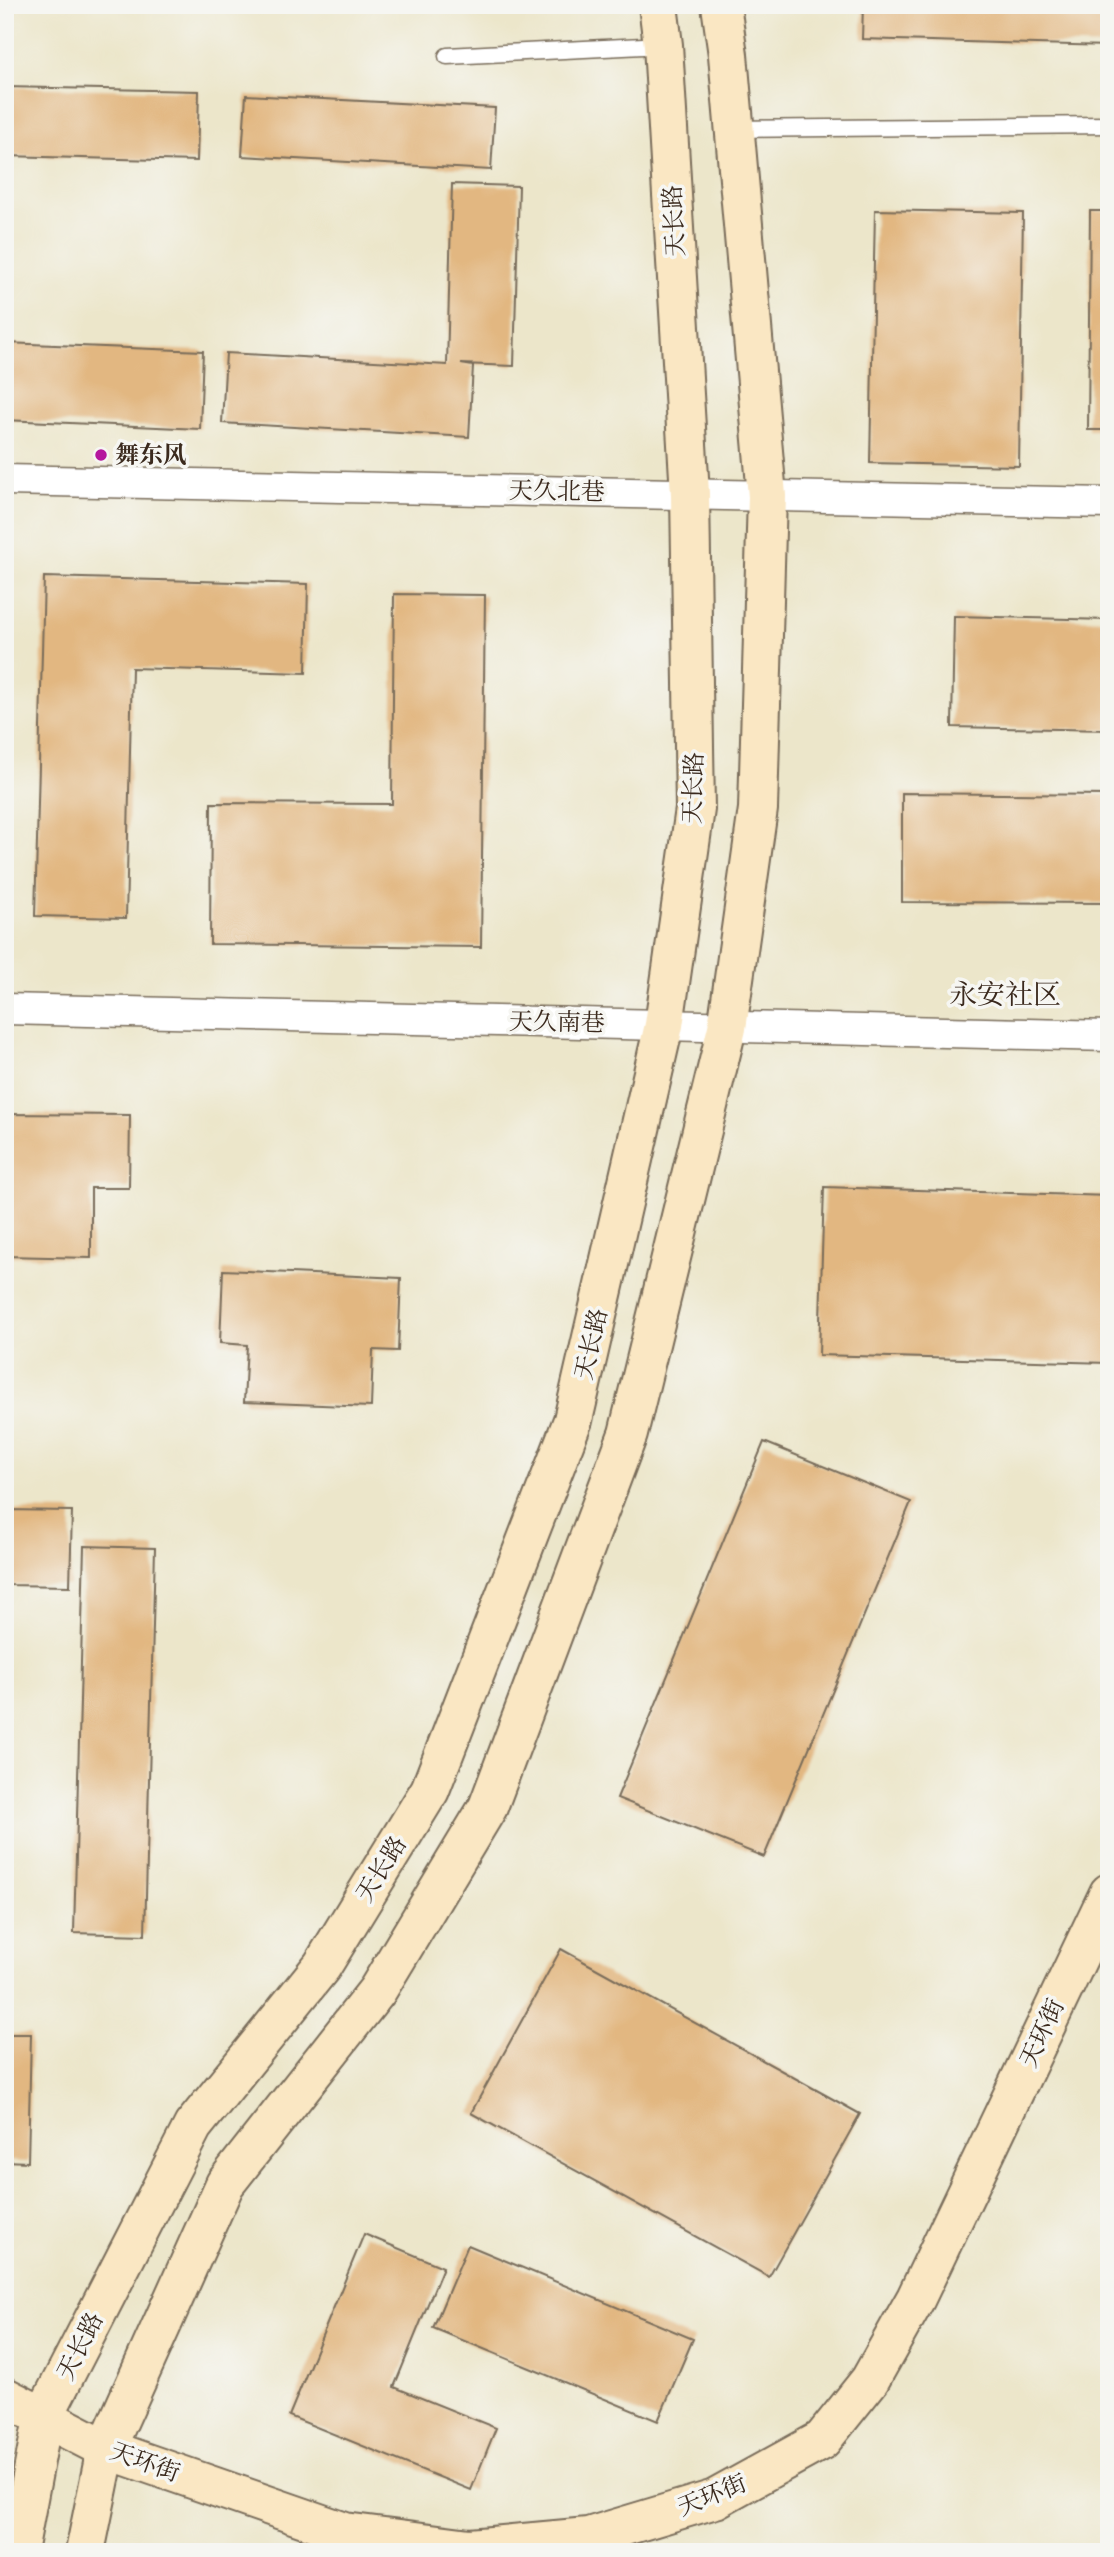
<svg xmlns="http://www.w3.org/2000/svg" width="1114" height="2557" font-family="'Old Standard TT','Noto Serif SC',serif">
	<rect width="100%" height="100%" fill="#f6f6f2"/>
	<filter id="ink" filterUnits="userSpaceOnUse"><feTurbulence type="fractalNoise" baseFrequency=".0143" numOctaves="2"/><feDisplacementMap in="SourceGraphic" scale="14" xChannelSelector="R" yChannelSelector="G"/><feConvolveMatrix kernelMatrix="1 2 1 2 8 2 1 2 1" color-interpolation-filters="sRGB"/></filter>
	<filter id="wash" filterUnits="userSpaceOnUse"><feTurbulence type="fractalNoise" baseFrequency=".00686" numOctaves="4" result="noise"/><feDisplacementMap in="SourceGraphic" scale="28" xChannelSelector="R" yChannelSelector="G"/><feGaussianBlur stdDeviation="1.57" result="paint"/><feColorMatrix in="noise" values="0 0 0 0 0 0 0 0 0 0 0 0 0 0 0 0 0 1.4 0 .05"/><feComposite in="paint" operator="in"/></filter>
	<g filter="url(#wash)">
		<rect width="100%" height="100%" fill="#ece6ca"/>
		<g id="blocks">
			<!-- building -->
			<path fill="#e2b781" d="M863,5h246v41l-247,-7z
				M5,87l194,4 -2,70 -192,-5z
				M246,95l249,13 -4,62 -249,-14z
				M452,184l67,2 -5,180 -53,-2 12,2 -4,71 -247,-14 4,-70 221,12z
				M875,210l148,3 -4,253 -149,-3z
				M1090,211h19v219h-21z
				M5,343l198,8 -3,78 -195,-9z
				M44,577l264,7 -2,89 -174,-5 -6,250 -91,-2z
				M394,594l91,1 -4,352 -271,-3 1,-141 181,1z
				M954,616l155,4v110l-157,-3z
				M902,793l207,2v108l-207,-1z
				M5,1114l125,1 -1,73h-38v70l-86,-2z
				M824,1187l285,9v167l-290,-8z
				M223,1270l178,8 -3,73 -25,-1 -2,57 -127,-5 3,-57 -27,-2z
				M764,1442l147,60 -147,355 -147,-59z
				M5,1510l67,1 -2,75 -65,-1z
				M84,1546l71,2 -10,387 -71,-2z
				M561,1949l299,165 -91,163 -298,-164z
				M5,2034h26l-3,128 -23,-1z
				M364,2234l79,33 -49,120 102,41 -25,62 -182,-74z
				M468,2245l225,94 -35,82 -225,-93z"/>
		</g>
	</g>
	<g filter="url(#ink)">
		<use href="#blocks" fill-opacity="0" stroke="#796c5a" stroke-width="2"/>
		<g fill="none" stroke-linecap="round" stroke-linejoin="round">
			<!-- lane casing -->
			<g stroke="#796c5a" stroke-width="19">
				<path id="lane" d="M447,56l216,-11
					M734,129l375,-4"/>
			</g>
			<!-- street casing -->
			<g stroke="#796c5a" stroke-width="33">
				<path id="street" d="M5,480l1104,23
					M5,1009l1104,27"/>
			</g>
			<!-- secondary casing -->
			<g stroke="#796c5a" stroke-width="42">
				<path id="secondary" d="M5,2397l101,52 239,83 125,16 118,-11 127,-38 107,-59 48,-60 46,-82 193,-405
					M18,2552l25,-134 150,-292 129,-160 108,-176 143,-370 91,-395 31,-216 -5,-315 -27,-449 -5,-40
					M85,2552l21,-103 119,-265 152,-193 111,-184 140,-373 99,-406 31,-219 9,-313 -39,-441 -7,-50"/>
			</g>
			<!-- lane -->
			<use href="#lane" stroke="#fff" stroke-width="16"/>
			<!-- street -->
			<use href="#street" stroke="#fff" stroke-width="30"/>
			<!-- secondary -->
			<use href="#secondary" stroke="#fae7c3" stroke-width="38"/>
		</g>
	</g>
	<!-- markers -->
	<circle fill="#b5179e" stroke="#f6f6f2" stroke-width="2.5" cx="101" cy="455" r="7"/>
	<g text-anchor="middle" stroke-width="7" stroke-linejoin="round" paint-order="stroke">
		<!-- street labels -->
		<g font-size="24" fill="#3b2a1e" stroke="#f6f6f2">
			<text transform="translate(674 221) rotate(-93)" y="8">天长路</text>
			<text transform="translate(557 491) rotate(1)" y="8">天久北巷</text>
			<text transform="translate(693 788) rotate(-88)" y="8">天长路</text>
			<text transform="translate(557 1022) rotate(1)" y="8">天久南巷</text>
			<text transform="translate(591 1344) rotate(-77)" y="8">天长路</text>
			<text transform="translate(381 1869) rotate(-58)" y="8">天长路</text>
			<text transform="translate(1042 2033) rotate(-65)" y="8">天环街</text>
			<text transform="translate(80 2346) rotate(-63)" y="8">天长路</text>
			<text transform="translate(145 2462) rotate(20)" y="8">天环街</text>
			<text transform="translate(712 2495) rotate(-22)" y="8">天环街</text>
		</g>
		<!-- poi labels -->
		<g font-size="24" font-weight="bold" fill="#3b2a1e" stroke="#f6f6f2" text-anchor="start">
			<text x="115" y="463">舞东风</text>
		</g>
		<!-- quarter labels -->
		<g font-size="28" fill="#3b2a1e" stroke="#f6f6f2">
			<text x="1005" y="1004">永安社区</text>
		</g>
	</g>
	<!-- margin -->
	<rect width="1114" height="2557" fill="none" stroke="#f6f6f2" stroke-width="28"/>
</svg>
